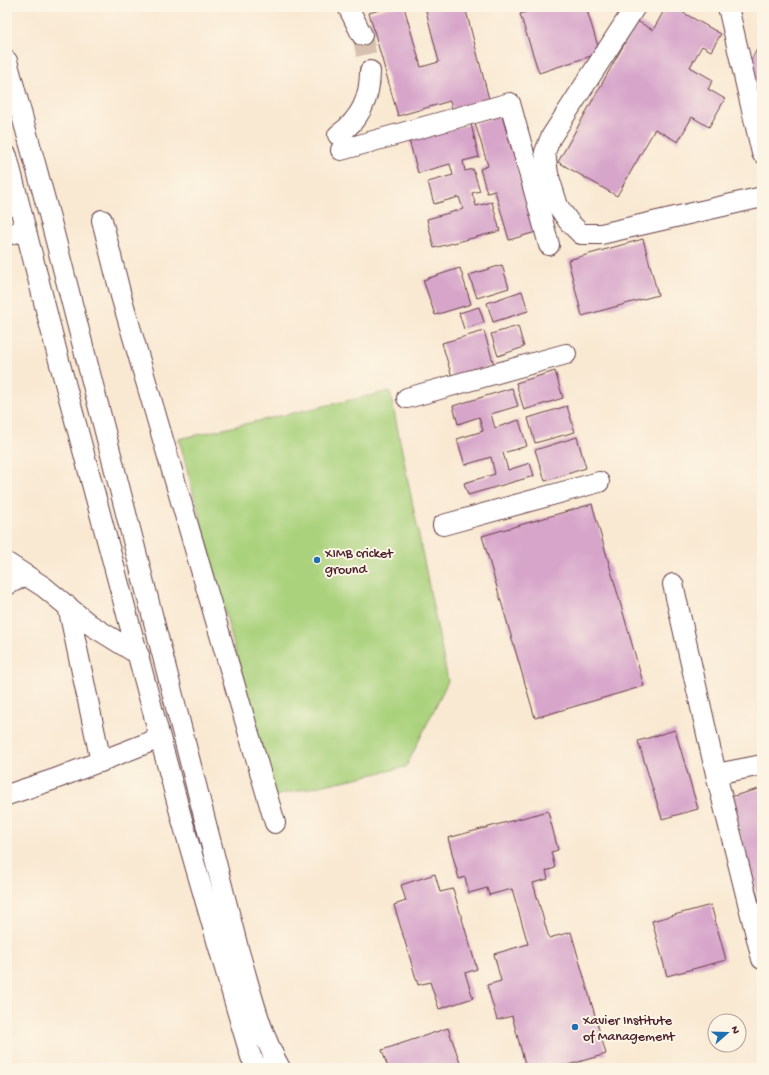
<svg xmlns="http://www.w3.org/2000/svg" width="769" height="1075" font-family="'Gochi Hand',sans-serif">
	<rect width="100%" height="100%" fill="#fcf5e5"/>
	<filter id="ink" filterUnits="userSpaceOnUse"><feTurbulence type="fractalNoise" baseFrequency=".025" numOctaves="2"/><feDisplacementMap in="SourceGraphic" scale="8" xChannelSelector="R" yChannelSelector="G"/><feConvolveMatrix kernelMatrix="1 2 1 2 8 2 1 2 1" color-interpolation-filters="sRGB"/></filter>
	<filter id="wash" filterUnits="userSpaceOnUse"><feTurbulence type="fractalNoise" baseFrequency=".012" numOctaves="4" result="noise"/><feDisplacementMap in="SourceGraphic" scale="16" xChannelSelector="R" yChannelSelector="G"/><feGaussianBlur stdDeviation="0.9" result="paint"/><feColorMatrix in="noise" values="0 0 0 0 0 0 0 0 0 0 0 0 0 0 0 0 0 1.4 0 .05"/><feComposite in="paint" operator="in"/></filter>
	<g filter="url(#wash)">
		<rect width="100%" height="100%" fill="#f9e9d3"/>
		<!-- grass -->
		<path fill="#aad27d" stroke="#7a7854" d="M390,391l58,290 -42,86 -132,29 -95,-357z"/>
		<g id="blocks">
			<!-- building -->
			<path fill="#d7a5ca" d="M390,7h14l17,60 18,-5 -14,-55h40l24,92 -37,10 -2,-8 -52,15 -29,-103z
				M541,7h45l14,46 -61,20 -19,-59z
				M666,7h7l48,27 -10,17 -9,-5 -12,21 23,13 -5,9 17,10 -16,28 -17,-10 -14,25 -23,-13 -38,67 -59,-34 79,-141 16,9z
				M762,41v47l-6,-4 -7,-21z
				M502,116l34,116 -27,8 -14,-49 -8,2 -7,-24 8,-3 -13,-43z
				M471,124l8,33 -16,4 2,10 8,-2 7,22 -8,2 4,13 16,-4 8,29 -66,17 -7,-29 36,-10 -4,-12 -25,7 -6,-22 25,-7 -3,-11 -32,9 -9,-33z
				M643,239l15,56 -76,21 -14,-56z
				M502,265l7,23 -32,10 -8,-23z
				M460,268l11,36 -36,11 -12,-35z
				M522,291l6,20 -35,11 -6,-19z
				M479,307l5,15 -20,7 -5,-16z
				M518,326l6,21 -26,9 -7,-22z
				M484,331l10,34 -42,12 -10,-34z
				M555,371l8,27 -39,12 -8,-27z
				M512,388l6,18 -27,8 4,14 24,-8 8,26 -24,7 5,17 22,-7 4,13 -66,19 -4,-12 31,-9 -4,-17 -26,8 -8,-26 26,-8 -4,-14 -21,7 -5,-18z
				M567,406l8,26 -40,11 -7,-25z
				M577,437l9,31 -41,13 -10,-31z
				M592,504l52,182 -109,32 -53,-182z
				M675,730l23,79 -36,10 -24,-78z
				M762,788v125l-32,-116z
				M548,811l10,39 -7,2 4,16 -9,3 2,8 -15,4 16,55 22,-6 35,122 -48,14h-32l-14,-52 -15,4 -10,-35 14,-4 -7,-27 34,-10 -16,-55 -23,6 -2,-7 -18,5 -4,-16 -6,2 -11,-41z
				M435,874l5,18 13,-3 24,80 -12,4 8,25 -34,11 -9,-27 -12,3 -24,-80 12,-4 -5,-16z
				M711,905l15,55 -59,16 -15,-55z
				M448,1028l14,40h-74l-6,-18z"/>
		</g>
	</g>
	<g filter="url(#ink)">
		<use href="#blocks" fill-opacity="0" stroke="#643d44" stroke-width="1"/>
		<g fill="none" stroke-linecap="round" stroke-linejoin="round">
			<!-- minor-tunnel -->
			<path stroke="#d6c1b1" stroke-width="20" stroke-dasharray="20 10" stroke-linecap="butt" d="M362,35l8,36"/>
			<!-- minor casing -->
			<g stroke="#643d44" stroke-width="22">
				<path id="minor" d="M348,7l14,28
					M635,7l-84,130 -6,15 3,22 10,32 11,16 12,12h20l157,-36 4,1
					M728,7l34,146
					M7,61l43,157 189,734c12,39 21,81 41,116
					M338,135c23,-16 32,-37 32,-64
					M341,150l169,-47 39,142
					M7,156l50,197 125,467 57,197 12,40 7,11
					M102,220l19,76 154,527
					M7,235l19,-5
					M407,398l159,-44
					M443,525l156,-43
					M7,563l37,24 45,37 50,31
					M673,584l43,190 46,185
					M7,585l19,-10
					M68,606l33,156
					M716,774l46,-9
					M7,795l48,-16 105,-41"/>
			</g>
			<!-- minor -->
			<use href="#minor" stroke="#fff" stroke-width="20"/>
		</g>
	</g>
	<!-- markers -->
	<g fill="#1f6fb2" stroke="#fcf5e5" stroke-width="1.5">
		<circle cx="317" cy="560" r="4"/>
		<circle cx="575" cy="1027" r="4"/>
	</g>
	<g text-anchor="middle" stroke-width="4" stroke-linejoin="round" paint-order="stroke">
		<!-- poi labels -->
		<g font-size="14" fill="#4a1f2b" stroke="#fcf5e5" text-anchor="start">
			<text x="325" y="557">XIMB cricket<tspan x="325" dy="16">ground</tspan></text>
			<text x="583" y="1024">Xavier Institute<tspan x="583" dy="16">of Management</tspan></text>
		</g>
	</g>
	<!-- margin -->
	<rect width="769" height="1075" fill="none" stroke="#fcf5e5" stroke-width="24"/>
	<!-- north arrow -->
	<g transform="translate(727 1033) rotate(70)"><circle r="19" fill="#fcf5e5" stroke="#b59f9b"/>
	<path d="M0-3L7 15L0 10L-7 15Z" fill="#1f6fb2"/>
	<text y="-6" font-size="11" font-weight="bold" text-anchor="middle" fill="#4a1f2b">N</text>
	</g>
</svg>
